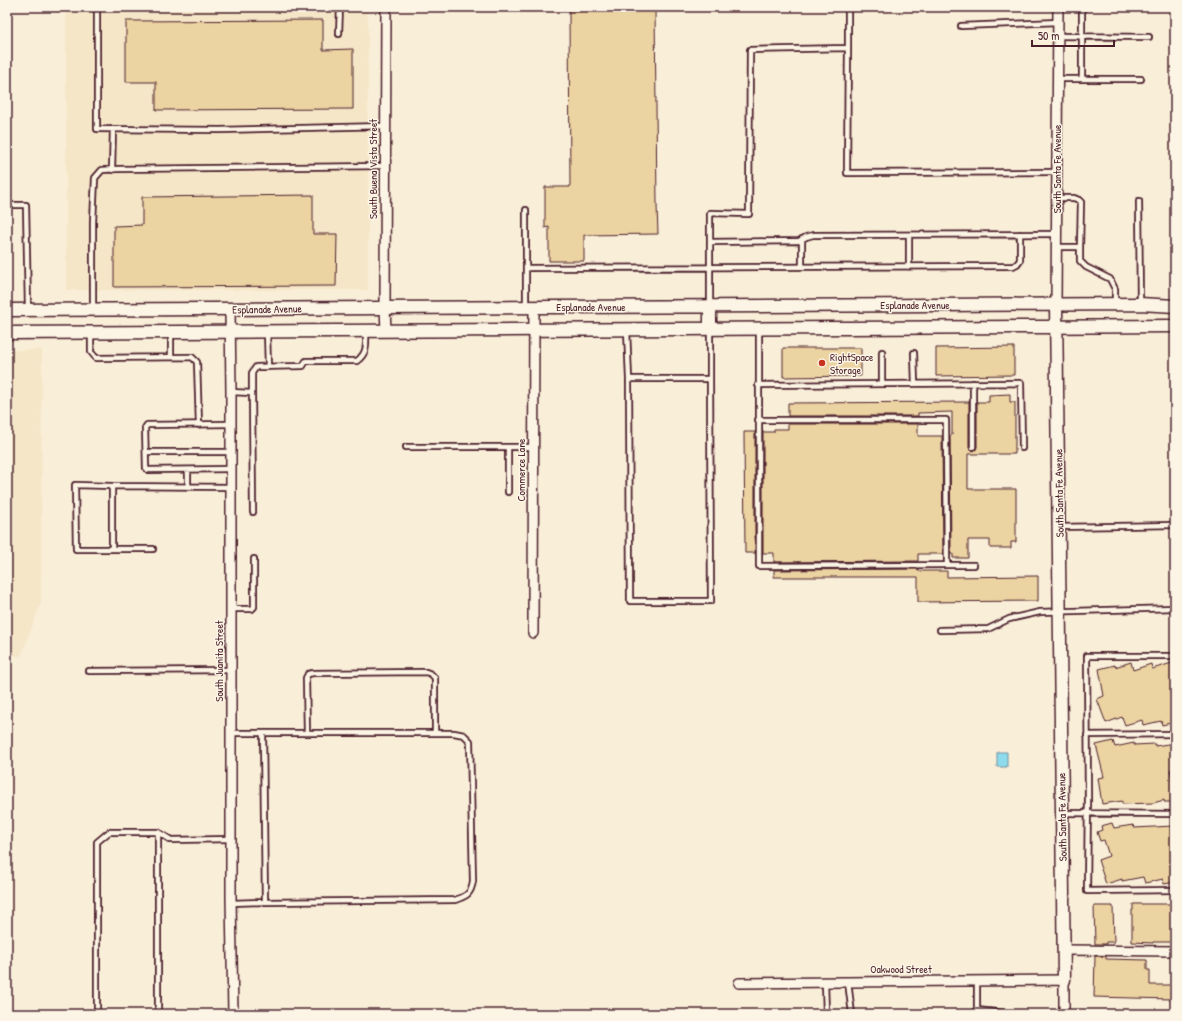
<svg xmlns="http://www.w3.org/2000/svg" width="1182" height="1021" font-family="'Patrick Hand',sans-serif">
	<rect width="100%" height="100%" fill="#f9eed8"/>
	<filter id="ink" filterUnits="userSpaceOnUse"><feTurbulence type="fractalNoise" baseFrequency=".025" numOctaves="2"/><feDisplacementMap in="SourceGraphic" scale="8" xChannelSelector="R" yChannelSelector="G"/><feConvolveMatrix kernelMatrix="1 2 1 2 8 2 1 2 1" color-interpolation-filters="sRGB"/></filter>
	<g filter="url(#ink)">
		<!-- built -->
		<path fill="#f5e6c8" d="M66,7h302v283h-302z
			M7,350h35l-1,253 -20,53h-14z"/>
		<!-- water -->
		<path fill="#8ddbec" stroke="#72909f" d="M997,752h10v15h-10z"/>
		<!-- building -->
		<path fill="#ecd3a2" stroke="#4a1f2b" d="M655,9l2,196 1,29 -74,1v26h-35v-34l-4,1v-41h25l-1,-177z
			M323,20v30l30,-1v60l-197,1v-28h-30v-61z
			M313,195v39h24l-1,52 -222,1v-61l28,-1v-28z
			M1014,347v28l-78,1v-28z
			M783,348h78v28l-78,1z
			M1010,394v8h5v52h-47v35h48v53h-5v6h-21v-8h-22v18h-15v-4h-2l-1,-118 2,-1v-23l-34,1v3h-130v-13l179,-1h2v45l2,3 2,1 3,-2 1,-2v-45h12v-7z
			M788,424h130v12h24l1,118h-25v7l-144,1v-9h-11v-121h11v-3h14z
			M744,432h11v121h-10z
			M918,569v2h29v6l91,-1v25l-120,1v-25h-144v-7z
			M1131,662l2,8 18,-6 1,5 20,-6 3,10v18l-5,1 5,17v13l-13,3 -1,-4 -18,4 -1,-5 -17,5 -3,-8 -16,6 -9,-24 7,-3 -5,-27 16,-4v2z
			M1113,741l2,6 19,-4v2l21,-1v2l20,-3v26l-5,1 5,20v12h-11v-2l-11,3 -31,1v-3l-20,3 -4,-26 6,-1 -8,-32z
			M1112,823l2,5 19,-3 1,3 40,-2 1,15 -2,1 2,20v20l-11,2 -1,-5 -18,4 -2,-6 -21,4v-2l-16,5 -8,-24 11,-4 -5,-16 -4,1 -3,-9 5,-2 -1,-4z
			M1133,904h42v38h-22v1l-21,-1v-32h1z
			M1094,906h19l1,36h-8v2h-11z
			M1095,956h11v3l41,1v10h3v15h21v14l-77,-2z"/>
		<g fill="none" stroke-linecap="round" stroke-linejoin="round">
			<!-- lane casing -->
			<g stroke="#4a1f2b" stroke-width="8">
				<path id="lane" d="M97,7v122l123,1 165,-4
					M1082,7v72
					M961,26l97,-4
					M339,34l1,-27
					M1058,36l91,1
					M848,48v-41
					M1058,79h83
					M112,170l1,-41
					M1057,198h17l5,2 2,2 -1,45
					M1139,201l1,101
					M7,205h19l2,103
					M526,210v97
					M909,235v32
					M802,239v28
					M710,242v-29l39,1 1,-164 98,-2 -1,125 210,-1
					M1057,247h23v14l6,6 24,12 5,10v14
					M526,268l487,-2 4,-2 3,-4v-26
					M710,306v-64l89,-1 7,-4 7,-2 244,-1
					M93,309v-87l2,-44 7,-8 15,-1 268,-3
					M627,330l2,49h81v-50
					M267,332l1,35
					M91,333v19l5,6 96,-1 5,5 2,63
					M171,333v24
					M882,352v32
					M914,353l1,31
					M629,379l1,222h81l-1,-222
					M973,383v64
					M758,385l263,-2 1,65
					M231,392l21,1 1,119
					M252,393v-20l4,-6 47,-1 3,-5h51c11,-9 9,-16 9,-30
					M758,420h188l1,145 -188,1v-237
					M231,424l-84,1 -2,3 1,40 2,2 83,-1
					M406,447h127
					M508,447v45
					M146,452h85
					M188,470v16
					M112,486l-37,-1 1,64h36v-63l119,1
					M1059,527l116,-2
					M112,549h41
					M947,565h27
					M231,609h21l2,-2v-48
					M940,630l48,-1 21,-10 31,-7 135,-4
					M1175,656h-88l1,143 -1,92 88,-1
					M89,671l142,-1
					M231,733h223l10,2 6,6 3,140c-2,13 -6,15 -18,19l-190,2 -34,1
					M263,733l2,169
					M307,733l-1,-55 2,-4 5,-1 113,-1 5,2 4,4v55
					M1087,735l88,-1
					M1062,813l113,1
					M977,981v33
					M825,982l1,32
					M848,982l4,32
					M977,1010l27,3v1
					M97,1014v-172l12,-10h49l13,8 60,-1
					M158,1014v-182"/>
			</g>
			<!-- street casing -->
			<g stroke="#4a1f2b" stroke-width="12">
				<path id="street" d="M386,7l-1,300 1,24
					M1056,305l2,-298
					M230,309l1,83v506l2,116
					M533,633l1,-326
					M1064,950l111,1
					M739,983l325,-3v34"/>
			</g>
			<!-- secondary casing -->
			<g stroke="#4a1f2b" stroke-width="15">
				<path id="secondary" d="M1056,305l8,675
					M710,306v22
					M7,310l1133,-6 35,2
					M7,333l1168,-7"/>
			</g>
			<!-- lane -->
			<use href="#lane" stroke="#fcf5e5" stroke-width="4.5"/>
			<!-- street -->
			<use href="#street" stroke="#fcf5e5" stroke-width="9"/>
			<!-- secondary -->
			<use href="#secondary" stroke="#fcf5e5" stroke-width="12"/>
		</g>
	</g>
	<!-- markers -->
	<circle fill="#c8321e" stroke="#fcf5e5" stroke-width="1.5" cx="822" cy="363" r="4"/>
	<g text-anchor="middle" stroke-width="3" stroke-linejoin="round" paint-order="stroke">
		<!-- street labels -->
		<g font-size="11" fill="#4a1f2b" stroke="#fcf5e5">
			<text transform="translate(373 169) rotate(-90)" y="4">South Buena Vista Street</text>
			<text transform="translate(1057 169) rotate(-90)" y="4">South Santa Fe Avenue</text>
			<text x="915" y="309">Esplanade Avenue</text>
			<text x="591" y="311">Esplanade Avenue</text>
			<text transform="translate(267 309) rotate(-1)" y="4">Esplanade Avenue</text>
			<text transform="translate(521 470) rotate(-90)" y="4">Commerce Lane</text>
			<text transform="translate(1059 493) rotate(-91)" y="4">South Santa Fe Avenue</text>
			<text transform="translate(219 661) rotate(-90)" y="4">South Juanita Street</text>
			<text transform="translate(1062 817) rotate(-91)" y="4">South Santa Fe Avenue</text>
			<text x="901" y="973">Oakwood Street</text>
		</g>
		<!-- poi labels -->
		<g font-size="11" fill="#4a1f2b" stroke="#fcf5e5" text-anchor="start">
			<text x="830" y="361">RightSpace<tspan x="830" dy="13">Storage</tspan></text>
		</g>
	</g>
	<!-- margin -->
	<rect width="1182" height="1021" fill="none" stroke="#fcf5e5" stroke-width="24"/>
	<rect x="12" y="12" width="1158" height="997" fill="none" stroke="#4a1f2b" stroke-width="1.5" filter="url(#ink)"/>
	<!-- scale -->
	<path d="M1032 40v6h82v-6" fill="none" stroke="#4a1f2b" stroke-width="2"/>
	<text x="1038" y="40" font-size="12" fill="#4a1f2b" stroke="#fcf5e5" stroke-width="3" paint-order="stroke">50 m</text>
</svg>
